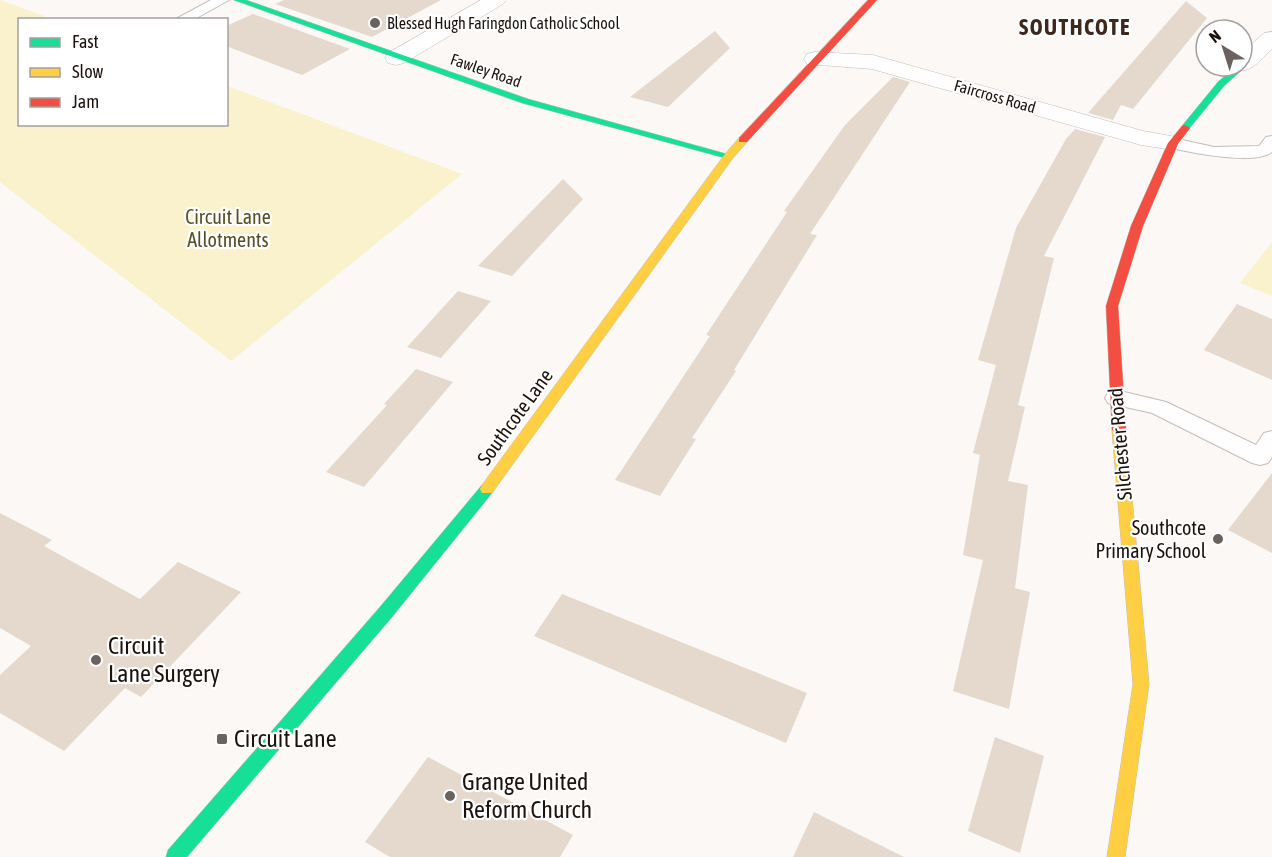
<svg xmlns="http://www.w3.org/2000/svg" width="1272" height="857" font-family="'Asap Condensed',sans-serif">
	<rect width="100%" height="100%" fill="#fbf8f6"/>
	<!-- green -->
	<path fill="#faf2cc" d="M0,0l52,19 -32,1v104h206l1,-38 235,88 -231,187 -231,-179z
		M1272,242v54l-32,-13z"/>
	<!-- building -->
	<path fill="#e4d9cc" d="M284,0h157l-69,37 -97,-33z
		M1186,1l21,17 -74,91 -12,-4 -8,15 -25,-7z
		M253,14l97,35 -48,26 -76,-29v-20z
		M715,31l15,17 -62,59 -38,-10z
		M893,77l17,5 -100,152 7,1 -83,135 2,1 -44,67 4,1 -36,57 -45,-16 95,-144 -4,-1 81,-123 -3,-1 61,-86z
		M1075,129l30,8 -61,119 10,2 -36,147 7,2 -17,74 20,4 -13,103 15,4 -21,117 -56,-18 30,-131 -20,-5 17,-100 -7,-2 23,-88 -18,-5 38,-132 50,-89z
		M563,179l20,20 -71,77 -34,-10z
		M458,291l33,10 -50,57 -34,-11z
		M1237,304l35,15v61l-68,-30z
		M416,369l37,13 -89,105 -38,-15 61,-67 -3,-1z
		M1272,473v80l-44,-23z
		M0,513l52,27 -8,6 96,53 38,-37 63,30 -100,105 -16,-9 -61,63 -64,-38v-38l31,-29 -31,-18z
		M562,594l245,99 -21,50 -252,-107z
		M995,737l49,19 -24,97 -52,-22z
		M428,757l145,78 -13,22h-170l-25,-15z
		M814,812l90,45h-111z"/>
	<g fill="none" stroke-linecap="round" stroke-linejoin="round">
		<!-- lane casing -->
		<g stroke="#c3bdb9" stroke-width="2">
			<path id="lane" d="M211,0h18l-36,20h-19z
				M1272,136v16c-17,14 -84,0 -105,-5l-2,-4 8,-5 41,9 45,-1 7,-9z
				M1116,390l50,12 90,43 8,-12 8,-2v26l-4,6 -8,2 -8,-2 -100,-50 -44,-10 -3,-5 3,-5z"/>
		</g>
		<!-- street casing -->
		<g stroke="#c3bdb9" stroke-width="1">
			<path id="street" d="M481,0h25l-3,4 -99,59 -8,2 -8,-2 -3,-5 3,-5z
				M1272,32v17c-12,11 -21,25 -38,21l-2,-4h10v-13l22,-20z
				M815,52l58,3 270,76 39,7 3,5 -3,5 -9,2 -32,-5 -269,-76 -65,-5 -3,-5 3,-5z"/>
		</g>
		<!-- fast casing -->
		<g stroke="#c3bdb9" stroke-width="1">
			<path id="fast" d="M234,0h12l282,99 206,57 -5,3 -4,-1 -203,-55z
				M1242,64l4,2 -2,2 -20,18 -36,44h-6v-4l36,-44 18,-16h6z
				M487,484l5,1 2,4 -2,4 -100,124 -205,240h-21l2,-7 212,-243 102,-122z"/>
		</g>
		<!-- slow casing -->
		<g stroke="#c3bdb9" stroke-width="1">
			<path id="slow" d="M743,137l4,1v4l-14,16 -241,335h-10l-2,-4 2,-4 243,-331 14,-16z
				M1119,425l7,5 23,254 -24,173h-18l26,-173 -21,-254z"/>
		</g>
		<!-- jam casing -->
		<g stroke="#c3bdb9" stroke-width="1">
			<path id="jam" d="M868,0h9l-130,142h-8v-4z
				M1185,125l5,3 -12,16 -35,82 -25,80 8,124 -7,5 -7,-5 -6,-124 25,-80 37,-83 14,-17z"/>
		</g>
		<!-- lane -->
		<use href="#lane" fill="#fefefe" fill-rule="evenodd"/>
		<!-- street -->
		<use href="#street" fill="#fefefe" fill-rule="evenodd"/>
		<!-- fast -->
		<use href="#fast" fill="#16e098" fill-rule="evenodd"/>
		<!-- slow -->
		<use href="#slow" fill="#ffcf43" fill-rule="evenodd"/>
		<!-- jam -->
		<use href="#jam" fill="#f24e42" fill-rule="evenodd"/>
	</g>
	<!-- markers -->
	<g fill="#6a625f" stroke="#fff" stroke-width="2">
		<circle cx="375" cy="23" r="6"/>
		<circle cx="1218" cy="539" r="6"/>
		<circle cx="96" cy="660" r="6"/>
		<rect x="216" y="733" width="12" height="12" rx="3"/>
		<circle cx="450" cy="796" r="6"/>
	</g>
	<g text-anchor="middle" stroke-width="4.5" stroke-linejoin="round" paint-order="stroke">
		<!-- far-poi labels -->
		<g font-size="16" fill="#1c120d" stroke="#fff" text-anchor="start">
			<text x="387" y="29">Blessed Hugh Faringdon Catholic School</text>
		</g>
		<!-- far-street labels -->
		<g font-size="16" fill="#1c120d" stroke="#fff">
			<text transform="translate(486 70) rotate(19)" y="6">Fawley Road</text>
			<text transform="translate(995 96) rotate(16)" y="6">Faircross Road</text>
		</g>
		<!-- park labels -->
		<g font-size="20" fill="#564e24" stroke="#fff">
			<text x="228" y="224">Circuit Lane<tspan x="228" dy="23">Allotments</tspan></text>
		</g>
		<!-- street labels -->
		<g font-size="20" fill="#1c120d" stroke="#fff">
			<text transform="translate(515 417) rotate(-54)" y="7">Southcote Lane</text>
			<text transform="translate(1120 444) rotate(-95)" y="7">Silchester Road</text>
		</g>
		<!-- poi labels -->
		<g font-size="20" fill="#1c120d" stroke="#fff" text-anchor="end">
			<text x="1206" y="535">Southcote<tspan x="1206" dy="23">Primary School</tspan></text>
		</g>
		<!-- far-district labels -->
		<g font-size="22" font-weight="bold" letter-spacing="1.5" fill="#3e281c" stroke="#fff">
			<text x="1075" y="35">SOUTHCOTE</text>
		</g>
		<!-- near-poi labels -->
		<g font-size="24" fill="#1c120d" stroke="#fff" text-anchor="start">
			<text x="108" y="654">Circuit<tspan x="108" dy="28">Lane Surgery</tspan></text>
			<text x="234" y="747">Circuit Lane</text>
			<text x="462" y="790">Grange United<tspan x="462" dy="28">Reform Church</tspan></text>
		</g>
	</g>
	<!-- legend -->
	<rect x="18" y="18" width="210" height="108" fill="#ffffff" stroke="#a4a09e" stroke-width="1.5"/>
	<rect x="30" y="38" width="30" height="9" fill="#16e098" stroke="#a4a09e" stroke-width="1.5"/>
	<text x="72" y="48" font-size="18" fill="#1c120d">Fast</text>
	<rect x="30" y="68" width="30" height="9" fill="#ffcf43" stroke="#a4a09e" stroke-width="1.5"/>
	<text x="72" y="78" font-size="18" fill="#1c120d">Slow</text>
	<rect x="30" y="98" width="30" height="9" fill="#f24e42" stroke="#a4a09e" stroke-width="1.5"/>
	<text x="72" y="108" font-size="18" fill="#1c120d">Jam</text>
	<!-- north arrow -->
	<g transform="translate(1224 48) rotate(322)"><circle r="28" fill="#ffffff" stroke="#a4a09e" stroke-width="1.5"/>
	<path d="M0-4.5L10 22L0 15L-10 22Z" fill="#6a625f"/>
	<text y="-9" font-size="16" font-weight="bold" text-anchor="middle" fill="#1c120d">N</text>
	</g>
</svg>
